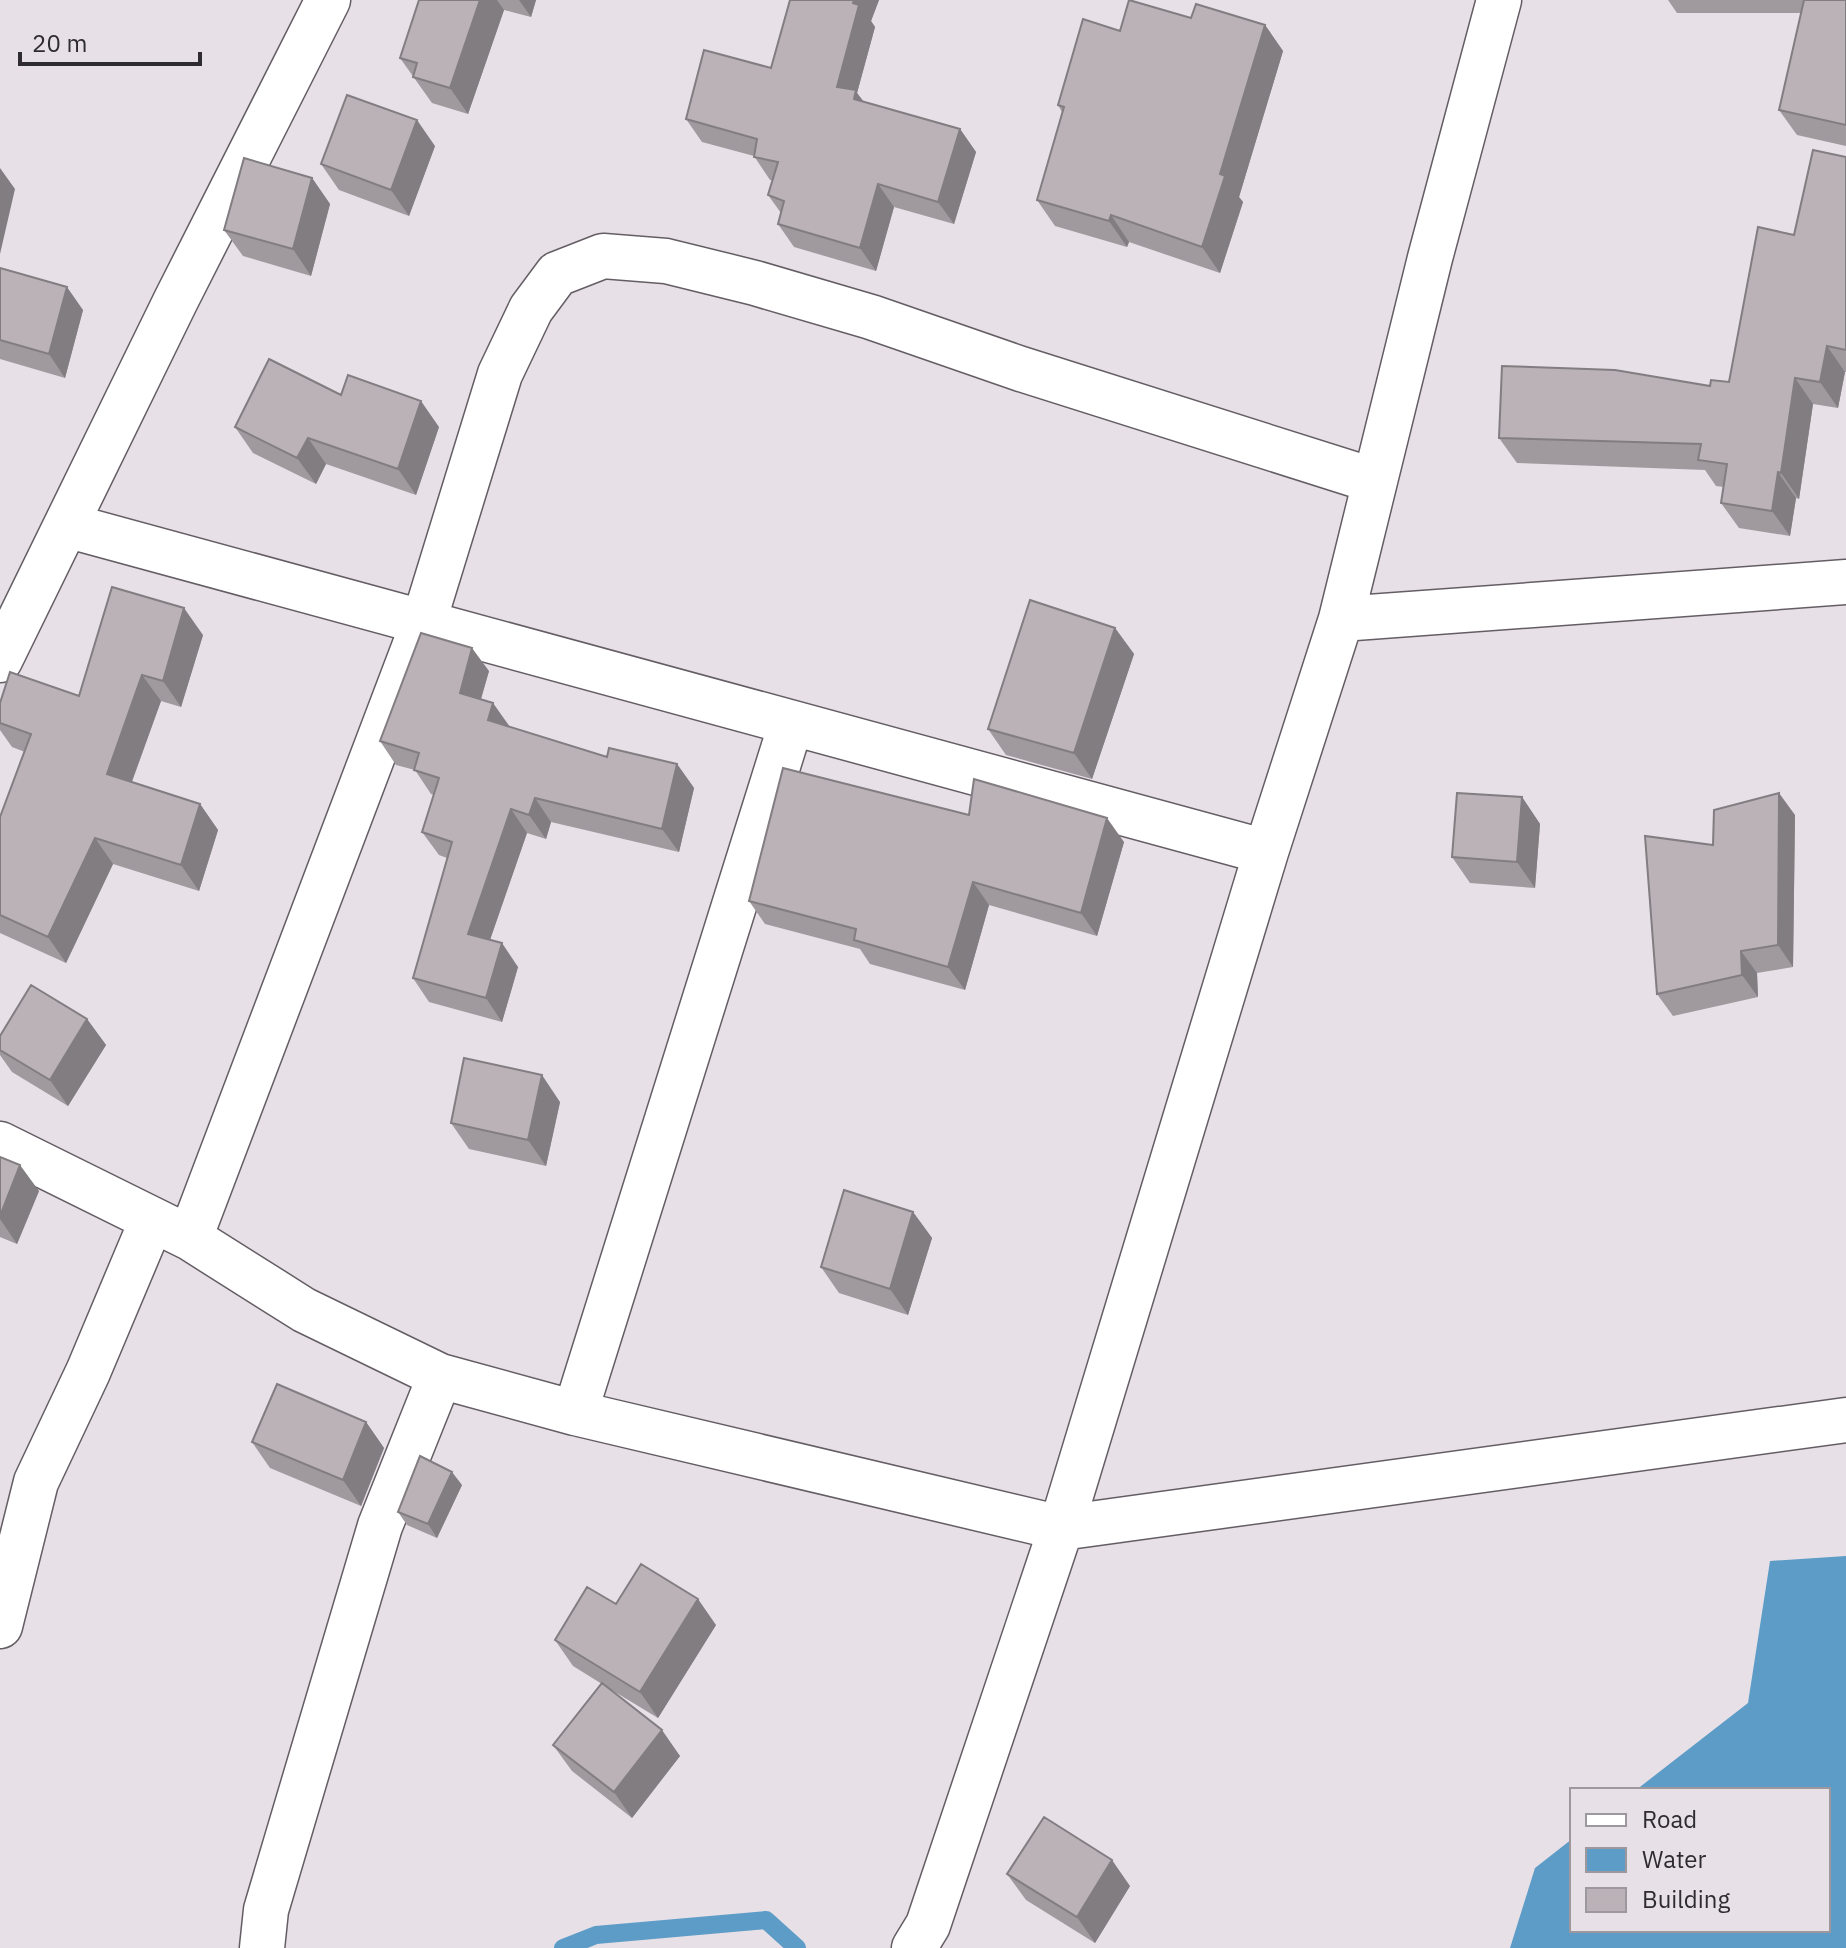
<svg xmlns="http://www.w3.org/2000/svg" width="1846" height="1948" font-family="'IBM Plex Sans',sans-serif">
	<rect width="100%" height="100%" fill="#e7e0e7"/>
	<!-- water -->
	<path fill="#5c9cc7" d="M1846,1556v392h-336l25,-80 37,-29v91h256v-140h-192l112,-87 22,-142z"/>
	<g fill="none" stroke-linecap="round" stroke-linejoin="round">
		<!-- stream -->
		<path stroke="#5c9cc7" stroke-width="18" d="M563,1948l33,-13 170,-15 31,28"/>
		<!-- minor casing -->
		<g stroke="#645e64" stroke-width="47">
			<path id="minor" d="M66,525l1200,327
				M1341,619l505,-37
				M0,660l176,-360 152,-300
				M0,1144l190,94 114,72 136,66 135,37 486,115 785,-108
				M190,1238l234,-617 76,-247 31,-65 26,-35 46,-18 63,5 89,22 116,34 150,52 354,112
				M575,1413l216,-689
				M0,1626l36,-144 52,-110 64,-152
				M262,1948l4,-38 114,-384 60,-150
				M914,1948l14,-23 133,-397 205,-676 75,-233 89,-361 69,-258"/>
		</g>
		<!-- minor -->
		<use href="#minor" stroke="#fff" stroke-width="44"/>
	</g>
	<!-- wall -->
	<path fill="#a0999d" d="M419,0h117l-5,17 -27,-7 -36,104 -36,-11 -32,-45z
		M790,0h89l-8,21 4,6 -18,66 7,9 96,27 16,23 -22,72 -60,-17 -18,64 -82,-24 -16,-23 3,-11 -13,-18 5,-15h-3l-16,-24 -52,-14 -16,-23 85,-51z
		M1668,0h178v146l-49,-11 -18,-25 22,-97h-124z
		M1191,18l74,7 18,26 -44,146 4,5 -23,71 -91,-31 -2,5 -72,-21 -18,-26 25,-88 -4,-7z
		M435,146l-26,70 -70,-26 -18,-26z
		M1846,157v215h-1l-7,36 -25,-4 -14,95 -3,-1 -6,38 -51,-8 -18,-25 3,-16 -8,-1 -11,-16 -188,-7 -18,-25 230,-56 65,-147z
		M312,178l18,26 -19,72 -68,-20 -19,-26z
		M0,268l83,42 -18,68 -65,-19z
		M341,395l98,32 -23,68 -90,-31 -10,20 -63,-31 -18,-26z
		M1115,628l19,26 -42,125 -86,-24 -18,-26z
		M203,635l-22,72 -20,-6 -29,81 68,22 18,26 -19,61 -86,-27 -47,99 -66,-30v-116l25,-65 -13,-5 -12,-17v-27l79,-7z
		M489,671l-8,28 28,28 98,30 70,7 17,24 -15,64 -128,-30 -5,17 -19,-6 -37,107 28,27 -16,55 -73,-20 -16,-24 34,-120 -8,-3 -17,-23 12,-37 -3,-1 -16,-24 -19,-5 -16,-24z
		M1522,797l18,27 -5,64 -65,-5 -18,-26z
		M969,815l155,27 -27,94 -108,-31 -24,85 -95,-26 -10,-15 -95,-25 -16,-23z
		M1795,815l-2,152 -36,6 1,24 -85,19 -16,-22 56,-149z
		M87,1019l19,26 -38,61 -56,-34 -12,-17v-19z
		M560,1102l-14,64 -77,-17 -18,-26z
		M0,1157l39,34 -22,53 -17,-7z
		M913,1212l19,26 -24,77 -69,-22 -18,-26z
		M366,1422l18,26 -23,58 -91,-38 -18,-26z
		M462,1485l-25,53 -30,-13 -9,-13z
		M616,1604l100,21 -58,93 -53,-32 75,70 -48,62 -60,-47 -19,-26 49,-61 -29,-18 -18,-26z
		M1007,1874l123,12 -35,57 -69,-43z"/>
	<!-- shaded-wall -->
	<path fill="#827d80" d="M480,0h17l7,10 -36,104 -18,-26z
		M519,0h17l-5,17z
		M854,0h25l-8,21 4,6 -18,66 15,20 -35,-26z
		M1265,25l18,26 -44,146 4,5 -23,71 -18,-26 18,-73z
		M417,120l18,26 -26,70 -18,-26z
		M960,129l16,23 -22,72 -16,-22z
		M0,168l15,21 -15,65z
		M312,178l18,26 -19,72 -18,-27z
		M878,184l16,23 -18,64 -16,-23z
		M1111,215l18,27 -2,5 -18,-26z
		M67,287l16,23 -18,68 -16,-24z
		M1827,346l18,26 -7,36 -18,-26z
		M1795,378l18,26 -14,95 -18,-26z
		M421,401l18,26 -23,68 -18,-26z
		M308,438l18,26 -10,20 -19,-26z
		M1778,472l18,26 -6,38 -18,-25z
		M184,608l19,27 -22,72 -18,-26z
		M1115,628l19,26 -42,125 -18,-26z
		M472,648l17,23 -13,45 -16,-23z
		M142,675l19,26 -36,99 -18,-26z
		M493,703l17,24 -22,-7z
		M677,764l17,24 -15,64 -17,-23z
		M1779,793l16,22 -2,152 -15,-22z
		M1522,797l18,27 -5,64 -18,-26z
		M535,798l16,24 -5,17 -17,-24z
		M200,804l18,26 -19,61 -18,-26z
		M511,809l16,24 -43,124 -16,-23z
		M1107,818l17,24 -27,94 -16,-23z
		M95,838l18,26 -47,99 -18,-26z
		M973,882l16,23 -24,85 -17,-23z
		M502,943l16,24 -16,55 -16,-24z
		M1741,951l16,22 1,24 -16,-22z
		M87,1019l19,26 -38,61 -18,-26z
		M542,1075l18,27 -14,64 -18,-26z
		M20,1165l19,26 -22,53 -17,-25v-3z
		M913,1212l19,26 -24,77 -18,-26z
		M366,1422l18,26 -23,58 -18,-26z
		M452,1472l10,13 -25,53 -9,-14z
		M698,1599l18,26 -58,93 -18,-26z
		M662,1730l18,26 -48,62 -18,-26z
		M1112,1860l18,26 -35,57 -18,-26z"/>
	<!-- building -->
	<path fill="#bab2b7" stroke="#827d80" stroke-width="2" d="M419,0h61l-30,88 -37,-11 4,-14 -17,-5z
		M790,0h64l-1,3 6,2 -22,82 19,3 -2,9 106,30 -22,73 -60,-18 -18,64 -82,-24 6,-23 -16,-6 10,-33 -24,-5 3,-18 -71,-20 18,-69 67,18z
		M1129,0l62,18 5,-14 69,21 -45,149 5,2 -23,71 -91,-32 -2,6 -72,-21 27,-93 -6,-2 25,-86 37,12z
		M1804,0h42v125l-67,-15z
		M347,95l70,25 -26,70 -70,-26z
		M1813,150l33,7v193l-19,-4 -7,36 -25,-4 -14,95 -3,-1 -6,39 -51,-8 6,-39 -29,-4 3,-16 -202,-6 3,-72 113,4 95,16 1,-6 18,2 29,-155 36,8z
		M244,158l68,20 -19,71 -69,-19z
		M0,268l67,19 -18,67 -49,-14z
		M269,359l72,36 7,-20 73,26 -23,68 -90,-31 -11,20 -62,-31z
		M112,587l72,21 -21,73 -21,-6 -35,99 93,30 -19,61 -86,-27 -47,99 -48,-22v-98l31,-83 -31,-11v-20l10,-31 69,24z
		M1030,600l85,28 -41,125 -86,-24z
		M421,633l51,15 -12,45 33,10 -5,17 119,37 2,-9 68,16 -15,65 -127,-31 -6,17 -18,-6 -43,125 34,9 -16,55 -73,-20 39,-136 -30,-10 17,-54 -25,-8 5,-17 -39,-12z
		M783,768l186,47 5,-36 133,39 -26,95 -108,-31 -25,85 -94,-27 2,-11 -107,-28z
		M1457,793l65,4 -5,65 -65,-5z
		M1779,793l-1,152 -37,6 1,24 -85,19 -12,-158 68,9 1,-35z
		M31,985l56,34 -37,61 -50,-30v-14z
		M464,1058l78,17 -14,65 -77,-17z
		M0,1157l20,8 -20,51z
		M844,1190l69,22 -23,77 -69,-22z
		M277,1384l89,38 -23,58 -91,-38z
		M420,1456l32,16 -24,52 -30,-12z
		M641,1564l57,35 -58,93 -85,-52 32,-53 29,17z
		M602,1683l60,47 -48,62 -61,-47z
		M1044,1817l68,43 -35,57 -70,-43z"/>
	<!-- legend -->
	<rect x="1570" y="1788" width="260" height="144" fill="#e7e0e7" stroke="#9d989d" stroke-width="2"/>
	<rect x="1586" y="1814" width="40" height="12" fill="#ffffff" stroke="#9d989d" stroke-width="2"/>
	<text x="1642" y="1828" font-size="24" fill="#2f2c2f">Road</text>
	<rect x="1586" y="1848" width="40" height="24" fill="#5c9cc7" stroke="#9d989d" stroke-width="2"/>
	<text x="1642" y="1868" font-size="24" fill="#2f2c2f">Water</text>
	<rect x="1586" y="1888" width="40" height="24" fill="#bab2b7" stroke="#9d989d" stroke-width="2"/>
	<text x="1642" y="1908" font-size="24" fill="#2f2c2f">Building</text>
	<!-- scale -->
	<path d="M20 52v12h180v-12" fill="none" stroke="#2f2c2f" stroke-width="4"/>
	<text x="32" y="52" font-size="24" fill="#2f2c2f" stroke="#e7e0e7" stroke-width="6" paint-order="stroke">20 m</text>
</svg>
